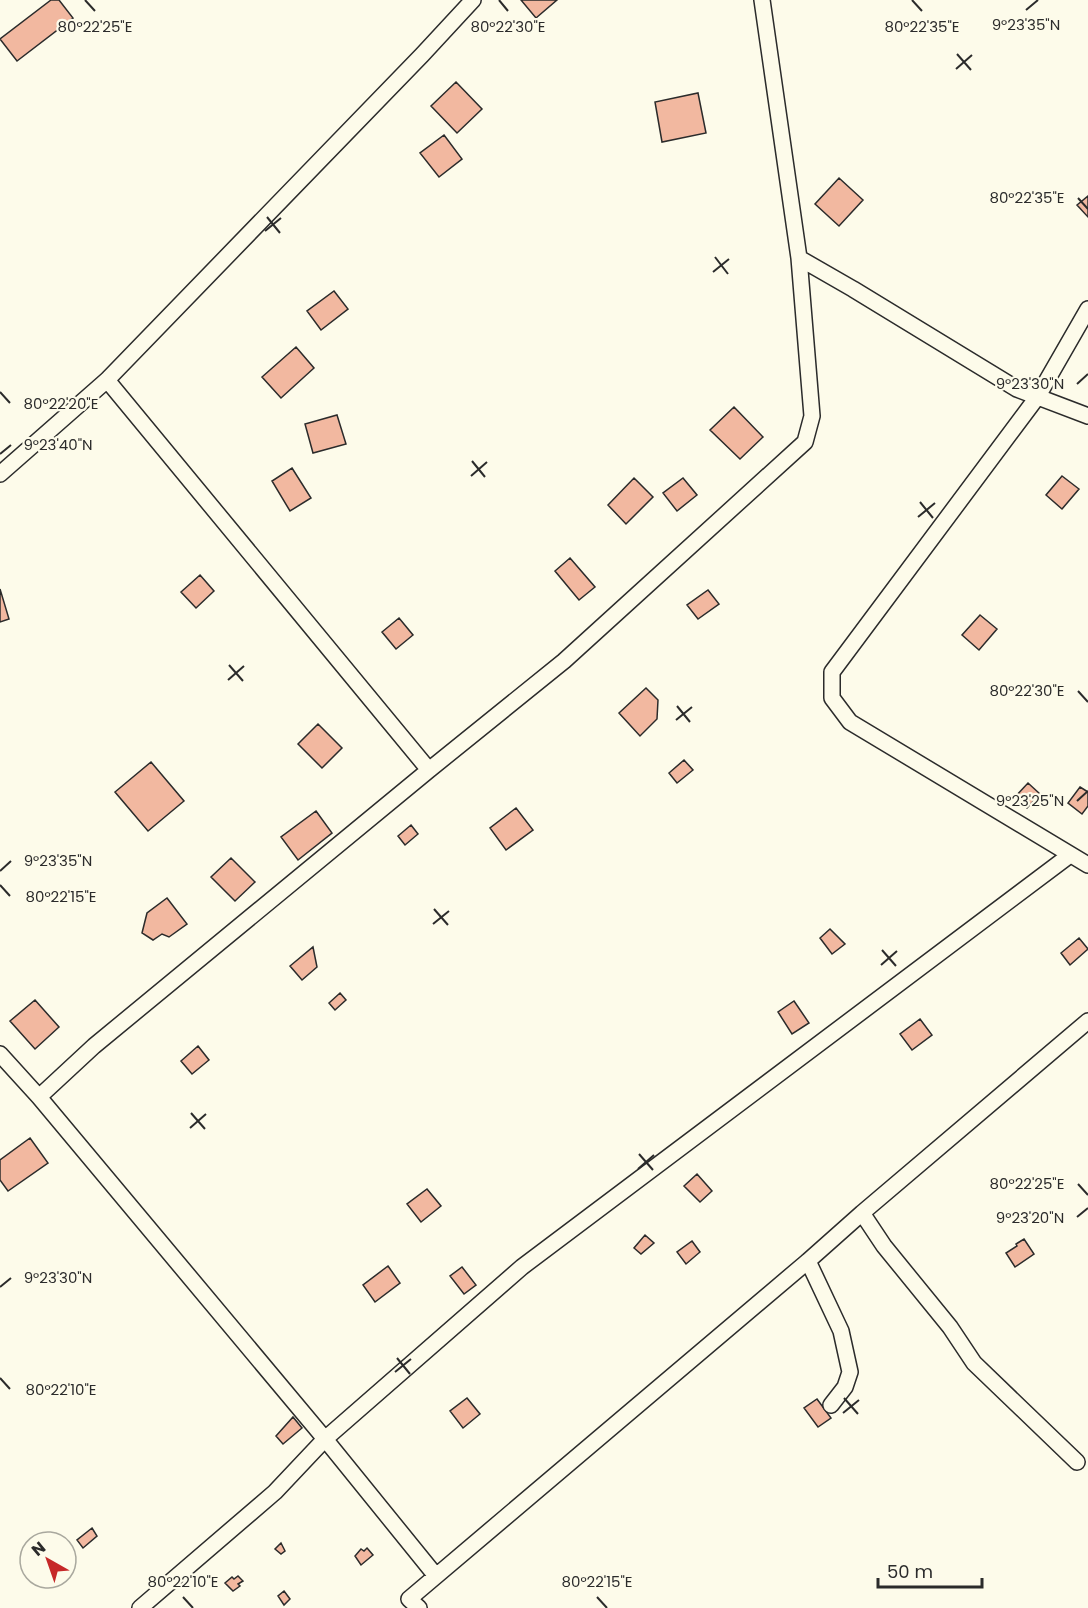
<svg xmlns="http://www.w3.org/2000/svg" width="1088" height="1608" font-family="Poppins,sans-serif">
	<rect width="100%" height="100%" fill="#fdfbea"/>
	<!-- building -->
	<path fill="#f2b8a0" stroke="#2b2b2b" stroke-width="1.5" d="M51,0h8l14,18 -56,43 -17,-22z
		M521,0h36l-21,18z
		M456,82l26,27 -25,24 -26,-27z
		M698,93l8,40 -44,9 -7,-40z
		M444,135l18,24 -23,18 -19,-24z
		M839,178l24,22 -24,26 -24,-22z
		M1088,196v21l-11,-12z
		M334,291l14,18 -27,21 -14,-19z
		M296,347l18,21 -33,30 -19,-21z
		M734,407l29,30 -23,22 -30,-29z
		M337,415l9,29 -33,9 -8,-29z
		M292,468l19,30 -21,13 -18,-30z
		M1062,476l17,13 -17,20 -16,-14z
		M634,478l19,19 -27,27 -18,-19z
		M683,478l14,17 -20,16 -14,-18z
		M570,558l25,29 -16,13 -24,-29z
		M200,575l14,16 -18,17 -15,-16z
		M0,589l9,30 -9,3z
		M708,590l11,14 -21,15 -11,-14z
		M980,615l17,14 -18,21 -17,-15z
		M399,618l14,17 -17,14 -14,-17z
		M646,688l12,12 -1,19 -17,17 -21,-23z
		M318,724l24,24 -20,20 -24,-24z
		M684,760l9,10 -16,13 -8,-10z
		M151,762l33,39 -36,30 -33,-39z
		M1028,783l12,11 -13,14 -12,-11z
		M1080,787l8,5v14l-6,8 -14,-11z
		M516,808l17,22 -27,20 -16,-22z
		M316,811l16,22 -34,27 -17,-23z
		M411,825l7,9 -13,11 -7,-9z
		M231,858l24,24 -20,19 -24,-24z
		M167,898l20,26 -18,13 -7,-3 -9,6 -11,-7 5,-20z
		M830,929l15,15 -13,10 -12,-16z
		M1079,938l9,11 -18,16 -9,-12z
		M313,947l4,20 -15,13 -12,-14z
		M340,993l6,7 -11,10 -6,-7z
		M35,1000l24,27 -24,22 -25,-28z
		M794,1001l15,22 -17,11 -14,-22z
		M920,1019l12,16 -20,15 -12,-16z
		M198,1046l11,14 -17,14 -11,-13z
		M30,1138l18,25 -40,28 -8,-11v-20z
		M697,1174l15,17 -12,11 -16,-16z
		M427,1189l14,17 -20,16 -14,-18z
		M645,1235l9,8 -13,11 -7,-6z
		M1024,1239l10,15 -19,13 -9,-14 11,-7 -1,-2z
		M692,1241l8,11 -14,12 -9,-12z
		M388,1266l12,17 -25,19 -12,-17z
		M462,1267l14,18 -12,9 -14,-18z
		M467,1398l13,16 -17,14 -13,-17z
		M817,1399l14,19 -13,9 -14,-19z
		M293,1417l9,11 -19,16 -7,-8z
		M92,1528l5,8 -14,12 -6,-8z
		M281,1543l4,8 -4,3 -6,-5z
		M367,1548l6,7 -12,10 -6,-9 6,-7 3,2z
		M238,1576l5,5 -5,3 2,2 -7,5 -8,-8 7,-6 2,2z
		M284,1591l6,8 -6,6 -6,-9z"/>
	<g fill="none" stroke-linecap="round" stroke-linejoin="round">
		<!-- minor casing -->
		<g stroke="#2b2b2b" stroke-width="18">
			<path id="minor" d="M799,258l54,31 164,100 71,27
				M1088,309l-50,87 -206,276v26l18,24 238,143
				M107,380l322,390
				M0,474l107,-94 315,-325 51,-55
				M0,1054l39,43 286,342 111,137
				M39,1097l55,-51 335,-276 135,-109 241,-219 7,-26 -13,-158 -37,-258
				M862,1213l22,33 66,81 24,36 103,99
				M808,1261l33,70 9,41 -5,15 -14,18
				M140,1608l135,-116 50,-53 197,-172 548,-412
				M419,1608l-10,-9 399,-338 54,-48 226,-192"/>
		</g>
		<!-- minor -->
		<use href="#minor" stroke="#fdfbea" stroke-width="15"/>
	</g>
	<!-- ticks -->
	<path fill="none" stroke="#2b2b2b" stroke-width="2" d="M85,0l10,11M499,0l9,11M912,0l10,11M1026,10l12,-10M957,54l14,16M956,69l16,-14M1078,198l10,11M267,217l13,16M265,231l16,-13M715,257l13,17M713,272l16,-13M1077,384l11,-10M0,392l10,11M0,454l11,-9M472,461l13,16M471,476l16,-14M920,502l13,16M918,517l17,-14M229,665l14,16M228,680l16,-14M1078,691l10,11M677,706l13,16M676,720l16,-13M1077,801l11,-10M0,871l11,-10M0,885l10,11M434,909l14,16M433,924l16,-13M882,950l14,16M881,965l16,-14M191,1113l14,16M190,1128l16,-14M639,1154l14,16M638,1169l16,-14M1078,1184l10,11M1077,1217l11,-9M0,1287l11,-9M397,1358l13,16M395,1372l16,-13M0,1378l10,11M844,1398l14,16M843,1413l16,-13M183,1597l10,11M597,1597l10,11"/>
	<g font-size="15" text-anchor="middle" fill="#2b2b2b" stroke="#fdfbea" stroke-width="4.5" stroke-linejoin="round" paint-order="stroke">
		<text x="1026" y="30">9°23'35"N</text>
		<text x="95" y="32">80°22'25"E</text>
		<text x="508" y="32">80°22'30"E</text>
		<text x="922" y="32">80°22'35"E</text>
		<text x="1027" y="203">80°22'35"E</text>
		<text x="1030" y="389">9°23'30"N</text>
		<text x="61" y="409">80°22'20"E</text>
		<text x="58" y="450">9°23'40"N</text>
		<text x="1027" y="696">80°22'30"E</text>
		<text x="1030" y="806">9°23'25"N</text>
		<text x="58" y="866">9°23'35"N</text>
		<text x="61" y="902">80°22'15"E</text>
		<text x="1027" y="1189">80°22'25"E</text>
		<text x="1030" y="1223">9°23'20"N</text>
		<text x="58" y="1283">9°23'30"N</text>
		<text x="61" y="1395">80°22'10"E</text>
		<text x="183" y="1587">80°22'10"E</text>
		<text x="597" y="1587">80°22'15"E</text>
	</g>
	<!-- north arrow -->
	<g transform="translate(48 1560) rotate(320)"><circle r="28" fill="#fdfbea" stroke="#a9a89e" stroke-width="1.5"/>
	<path d="M0-4.5L10 22L0 15L-10 22Z" fill="#c62828"/>
	<text y="-9" font-size="16" font-weight="bold" text-anchor="middle" fill="#2b2b2b">N</text>
	</g>
	<!-- scale -->
	<path d="M878 1578v9h104v-9" fill="none" stroke="#2b2b2b" stroke-width="3"/>
	<text x="887" y="1578" font-size="18" fill="#2b2b2b" stroke="#fdfbea" stroke-width="4.5" paint-order="stroke">50 m</text>
</svg>
